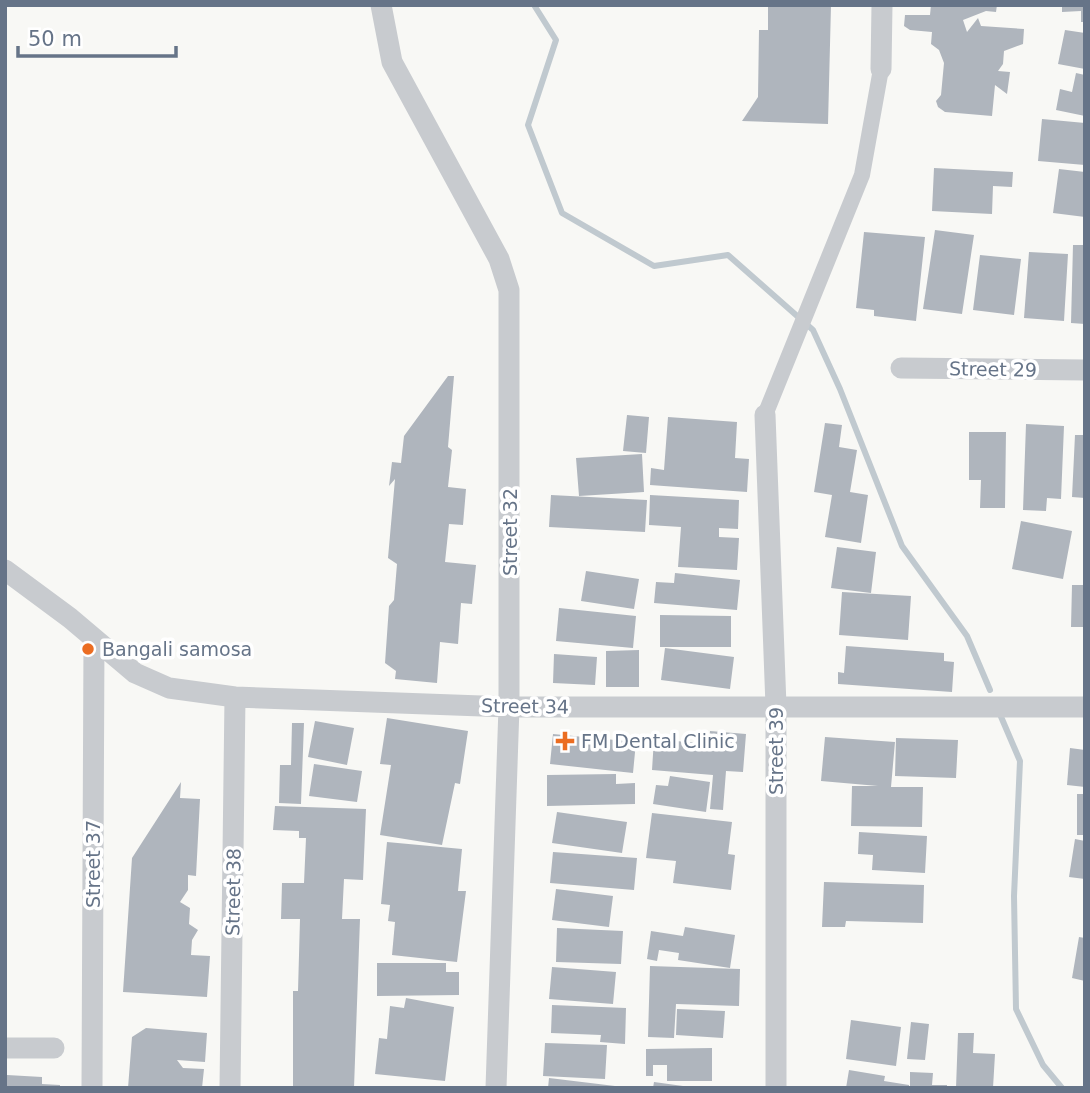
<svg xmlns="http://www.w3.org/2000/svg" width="1090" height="1093" font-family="'DejaVu Sans',sans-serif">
	<rect width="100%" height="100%" fill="#f8f8f5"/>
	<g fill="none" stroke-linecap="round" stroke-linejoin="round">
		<!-- stream -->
		<path stroke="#c0c9cf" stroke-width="6" d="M534,5l22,35 -28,85 34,88 92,53 74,-11 85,75 27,59 62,157 65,90 23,54
			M999,712l21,49 -6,135 2,113 27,56 19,23"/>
	</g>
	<!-- building -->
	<path fill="#afb5bd" d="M768,5h63l-3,119 -86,-3 16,-24 1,-67h9z
		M931,5h66l-1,7 -10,-1 -23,9 4,12 11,-14 3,8 43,3 -1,15 -19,7 -1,13 -5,7 12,1 -3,22 -12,-9 -3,31 -47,-4 -7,-5 -2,-6 5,-6 3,-32 -5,-13 -8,-6 1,-12 -22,-2 -6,-4 1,-11h25z
		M1062,5h23v17h-4v-11l-19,1z
		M1065,30l20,3v36l-27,-5z
		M1076,73l9,2v41l-29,-6 4,-21 12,3z
		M1042,119l43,4v42l-47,-4z
		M934,168l79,4 -1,15 -19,-1 -1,28 -60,-3z
		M1059,169l26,3v45l-32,-4z
		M935,230l39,5 -12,79 -39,-5z
		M864,232l61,5 -9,84 -42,-5v-6l-18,-2z
		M1073,245h12v79l-14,-1z
		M1029,252l39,2 -4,67 -40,-3z
		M980,255l41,4 -7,56 -41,-5z
		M448,376h6l-6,71 4,3 -4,37 18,2 -3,36 -14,-1 -4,38 31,3 -4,39 -11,-1 -3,41 -18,-2 -3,41 -42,-4 1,-8 -11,-8 4,-57 5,-6 3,-36 -9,-6 7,-79 -6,7 3,-24 9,1 3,-27z
		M627,415l22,2 -3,36 -23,-2z
		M668,417l69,5 -2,36 14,1 -2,33 -97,-7 1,-17 13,2z
		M825,423l17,2 -3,22 18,3 -7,42 18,3 -7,48 -36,-6 7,-42 -18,-3z
		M1026,424l38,2 -3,73 -14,-1 -1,13 -23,-1z
		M969,432h37l-1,76h-25l1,-28h-12z
		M1075,435h10v63l-13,-1z
		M642,454l2,38 -65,4 -3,-38z
		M551,495l96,5 -2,32 -96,-5z
		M650,495l89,5 -1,29 -19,-1v9l20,1 -2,32 -59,-3 3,-40 -32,-2z
		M1021,521l51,10 -9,48 -51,-10z
		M837,547l39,5 -5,41 -40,-5z
		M586,571l53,8 -5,30 -53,-8z
		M675,573l65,7 -3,30 -83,-7 2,-21 18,1z
		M1072,585h13v42h-14z
		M842,592l69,4 -3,44 -69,-5z
		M559,608l77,8 -3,32 -77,-7z
		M660,615l71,1v31h-71z
		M846,646l98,7v8l10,1 -2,30 -114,-8v-12l6,1z
		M665,648l69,9 -4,32 -69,-9z
		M639,650v37h-33v-36z
		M554,654l43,3 -2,28 -42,-2z
		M387,718l81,13 -8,53 -5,-1 -13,62 -62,-10 11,-70 -11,-1z
		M315,721l39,7 -7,37 -39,-8z
		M292,723h12l-3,81 -22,-1 1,-38h11z
		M710,731l36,3 -3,38 -17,-1 -3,39 -13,-1 3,-34 -61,-5 2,-31 55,5z
		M553,734l83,8 -3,31 -83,-9z
		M825,737l70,5 -4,45h32l-1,40 -71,-1 1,-40h26l-57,-5z
		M896,738l62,2 -2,38 -61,-2z
		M1070,748l15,2v37l-18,-2z
		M314,764l48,7 -5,31 -48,-6z
		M616,774v10l19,-1v21l-88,2v-31z
		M670,776l40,6 -4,30 -53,-8 3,-19 12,1z
		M181,782l-1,16 20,1 -4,77 -8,-1v15l-8,12 10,6 -1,16 9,6 -6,10 -1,15 19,1 -3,41 -84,-5 9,-134z
		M1077,794h8v41h-8z
		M275,806l91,3 -3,71 -19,-1 -2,40h18l-6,169h-61v-97h5l2,-72h-19l1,-36h22l2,-45h-7v-7l-26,-1z
		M557,812l70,10 -5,31 -70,-10z
		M652,813l80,9 -4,32 7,1 -4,35 -58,-7 3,-22 -30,-3z
		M859,832l68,4 -2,37 -53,-3 1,-15 -15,-1z
		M1075,839l10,2v38l-16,-2z
		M387,842l75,7 -4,42h8l-9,71 -65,-7 3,-33 -7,-1 2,-16 -9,-1z
		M553,852l84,6 -3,32 -84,-7z
		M824,882l100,3 -1,38 -77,-2 -1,6h-23z
		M556,889l57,7 -4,31 -57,-7z
		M685,927l50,8 -5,33 -52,-8 1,-7 -20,-3 -2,11 -10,-2 4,-28 32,5z
		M557,928l66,3 -2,33 -65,-2z
		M1079,937l6,1v43l-13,-3z
		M377,963h69v9h13v23l-82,1z
		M650,966l90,3 -1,37 -63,-2 -2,34 -26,-1z
		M552,967l64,5 -3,32 -64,-5z
		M406,998l48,9 -9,74 -70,-7 4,-36 8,1 3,-33 14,2z
		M552,1005l74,3 -1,36 -25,-2 1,-7 -50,-2z
		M677,1009l48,2 -2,27 -47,-3z
		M851,1020l50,7 -5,39 -50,-7z
		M911,1022l18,2 -4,36 -18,-1z
		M146,1028l61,5 -2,29 -28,-2 6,8 21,1 -2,19h-74l4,-51z
		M958,1033h16l-1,20 22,1 -2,34h-37z
		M545,1043l62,2 -2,34 -62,-3z
		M712,1048v33h-45v-16h-14v11h-7v-27z
		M849,1070l36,6 -1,5 25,4v3h-63z
		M910,1072l23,1 -1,12h15v3h-37z
		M7,1075l35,2v7l18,1v3h-54z
		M549,1078l66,8v2h-67z
		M654,1082l29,4v2h-30z"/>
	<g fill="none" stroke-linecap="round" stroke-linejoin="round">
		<!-- pedestrian -->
		<path stroke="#c8cbcf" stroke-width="16" d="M765,415l97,-240 19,-106"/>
		<!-- minor -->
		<path stroke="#c8cbcf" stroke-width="21" d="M381,5l11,57 107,197 10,31v417l-13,381
			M881,69l1,-64
			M901,368l184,2
			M765,415l11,291v382
			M5,570l65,48 65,55 34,15 66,9 274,10h576
			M5,1048h49
			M92,1088l2,-448
			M230,1088l5,-391"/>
	</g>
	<!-- markers -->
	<g fill="#eb6d22" stroke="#fff" stroke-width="2.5">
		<circle cx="88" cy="649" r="7"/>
		<path d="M561.5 730.5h7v7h7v7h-7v7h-7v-7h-7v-7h7z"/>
	</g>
	<g text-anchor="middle" stroke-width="7" stroke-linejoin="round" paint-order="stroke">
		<!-- street labels -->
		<g font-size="19" fill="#667488" stroke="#fff">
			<text transform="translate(993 369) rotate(1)" y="7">Street 29</text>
			<text transform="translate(510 532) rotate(-90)" y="7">Street 32</text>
			<text transform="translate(525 706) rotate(1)" y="7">Street 34</text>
			<text transform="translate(776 751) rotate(-90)" y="7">Street 39</text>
			<text transform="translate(93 864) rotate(-90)" y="7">Street 37</text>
			<text transform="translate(233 892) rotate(-89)" y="7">Street 38</text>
		</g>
		<!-- poi labels -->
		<g font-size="19" fill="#667488" stroke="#fff" text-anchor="start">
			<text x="102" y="656">Bangali samosa</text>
			<text x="581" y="748">FM Dental Clinic</text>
		</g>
	</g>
	<!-- border -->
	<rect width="1090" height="1093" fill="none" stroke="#667488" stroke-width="14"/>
	<!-- scale -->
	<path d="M18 46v10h158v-10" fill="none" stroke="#667488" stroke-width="3.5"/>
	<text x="28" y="46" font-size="21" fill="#667488" stroke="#ffffff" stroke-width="5" paint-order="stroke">50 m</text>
</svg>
